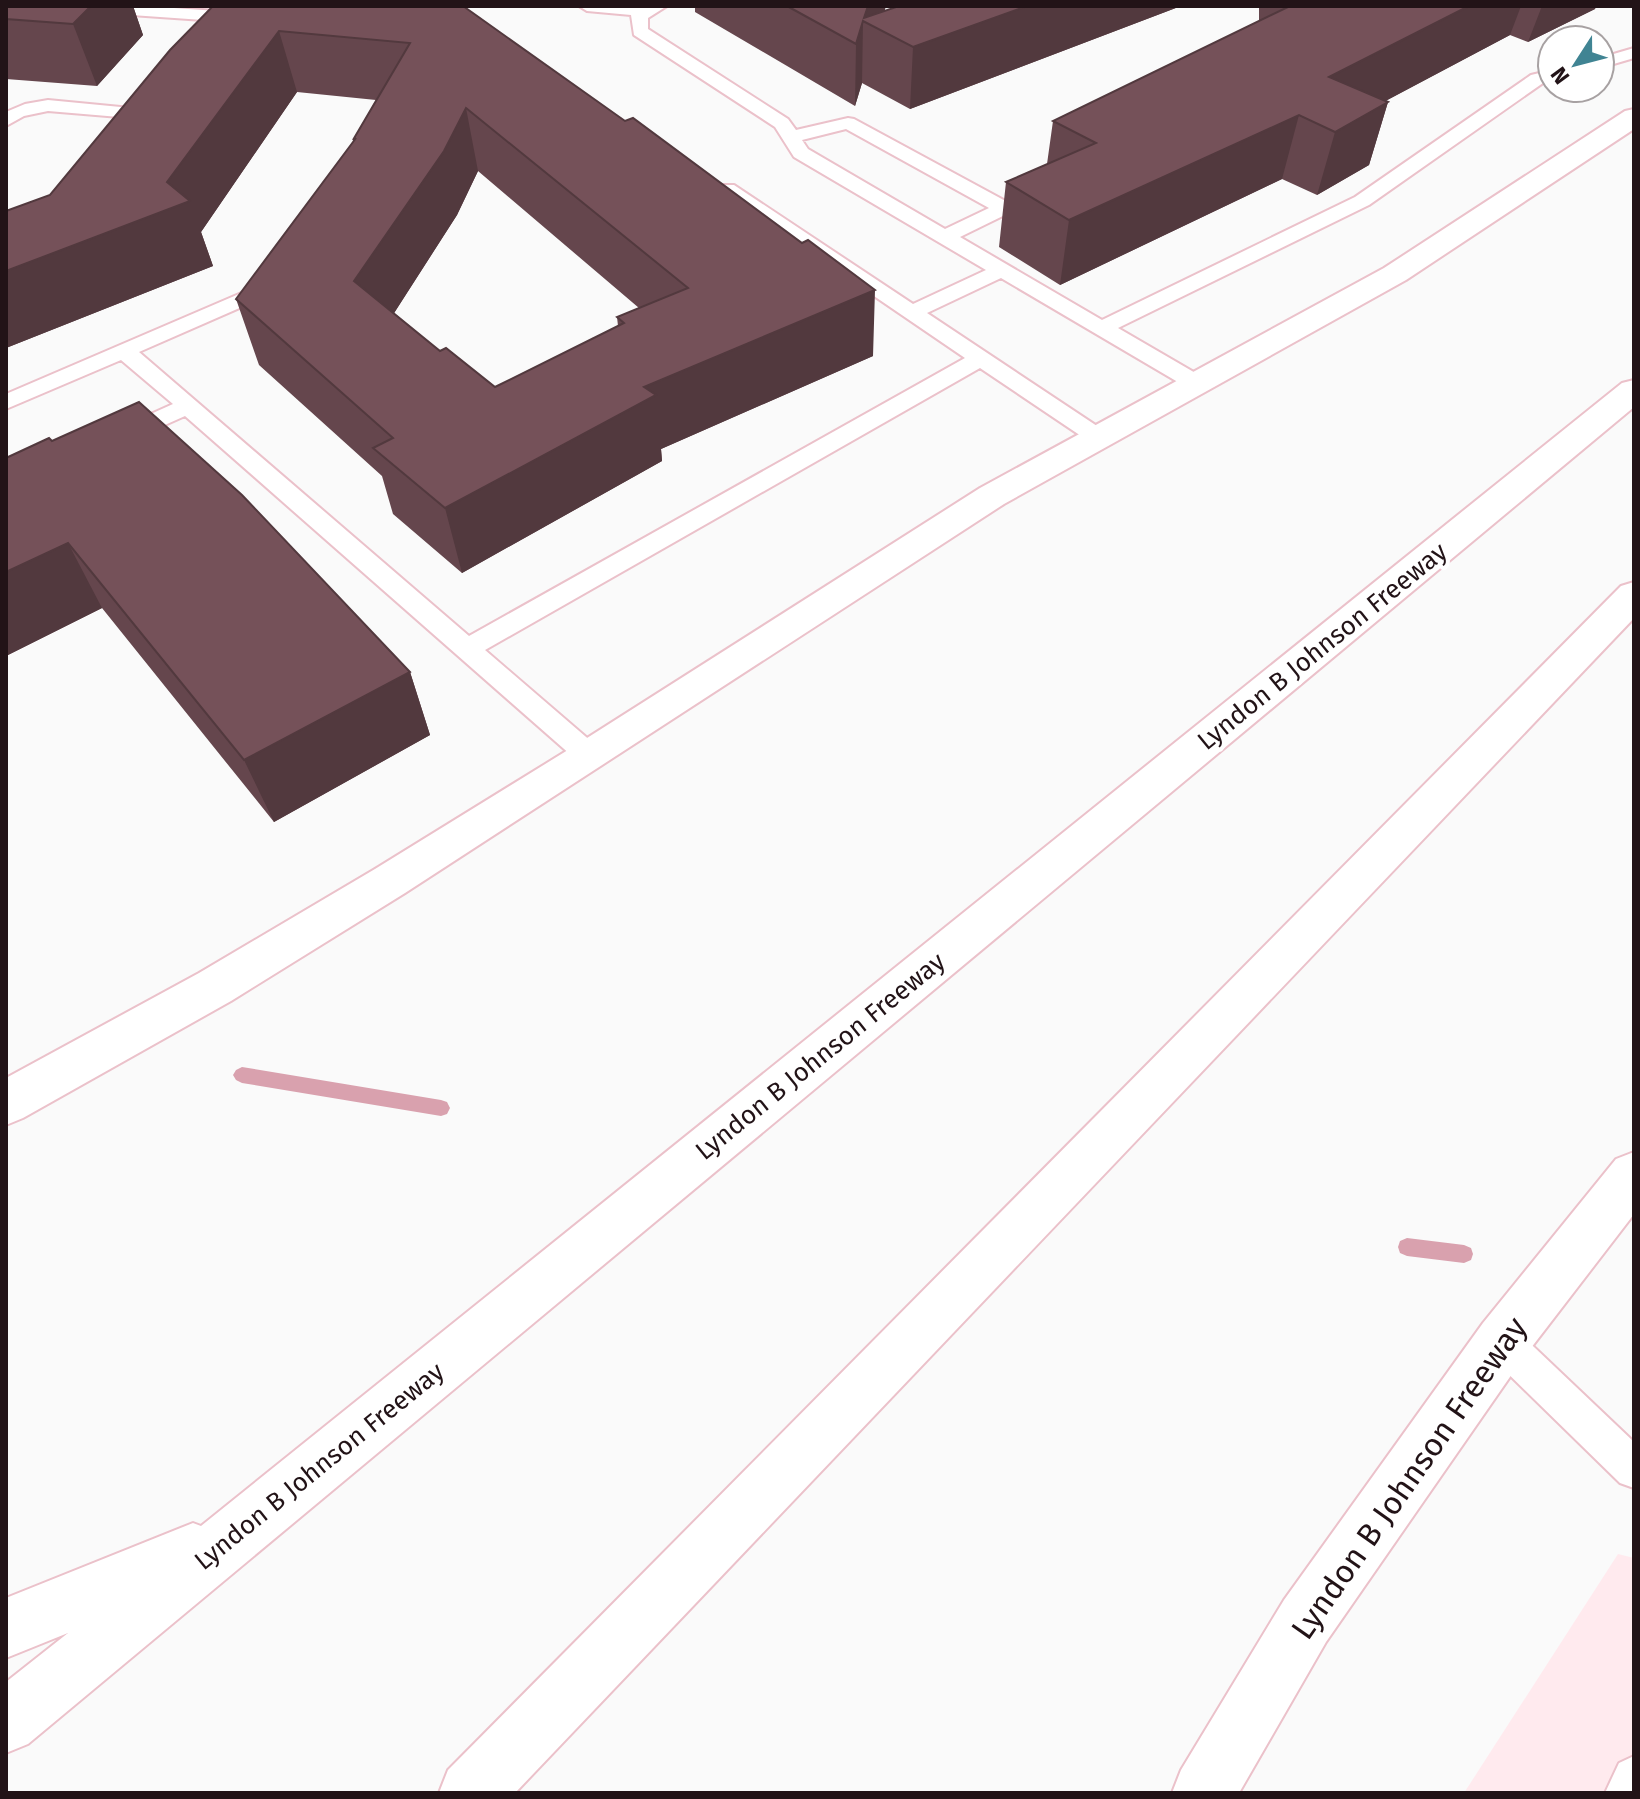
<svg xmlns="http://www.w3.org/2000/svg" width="1640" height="1799" font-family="'Fira Sans',sans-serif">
	<rect width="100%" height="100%" fill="#fafafa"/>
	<!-- built -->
	<path fill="#ffeaee" d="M1618,1554l16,4v235h-170z"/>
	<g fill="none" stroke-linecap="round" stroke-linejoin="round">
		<!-- stream -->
		<path fill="#d9a1ae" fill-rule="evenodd" d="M242,1067l199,33 6,2 3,6 -3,6 -6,2 -199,-33 -6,-3 -3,-5 3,-5z
			M1407,1238l57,7 7,3 2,6 -2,6 -7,3 -57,-7 -7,-3 -2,-6 2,-6z"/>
		<!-- service casing -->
		<g stroke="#ebc1ca" stroke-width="4">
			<path id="service" d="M66,6h79l101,7 8,5 -8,5 -172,-12z
				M579,6h88l-19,12v11l140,90 8,11 52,-12 6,1 157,85 3,4 -3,4 -51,25 142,83 253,-123 176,-122 21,-5v10l-9,3 -174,122 -251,123 86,50 3,5 -3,5h-16l-187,-110 -74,35 179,119 4,5 -4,5h-16l-110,-74 -495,282 115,99 4,7 -4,7 -10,3 -10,-3 -395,-347 -56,25h-16l-4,-5 4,-5 60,-27 -52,-44 -115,49v-15l247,-106h14l3,4 -3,4 -128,56 330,284 496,-278 -248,-169 3,-4h14l179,119 73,-34 -192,-113 -19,-30 -141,-92 -3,-20 -44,-4zM846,129l143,79 -44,21 -137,-80 -6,-9z
				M1634,48v10l-34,10v-10z
				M48,100l83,8 9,5 -9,5 -83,-7 -24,5 -18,10v-14l19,-8z
				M1502,1324l13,5 119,113v46l-14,-5 -131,-128 -5,-13 5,-13z
				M1634,1756v37h-29l14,-30z"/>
		</g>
		<!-- secondary casing -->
		<g stroke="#ebc1ca" stroke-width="4">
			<path id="secondary" d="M1634,109v20l-228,151 -402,224 -599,389 -174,108 -208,117 -17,7v-47l193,-105 176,-104 201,-124 404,-257 404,-220 241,-157z
				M1634,1152v62l-113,147 -195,281 -87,151h-67l9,-23 103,-170 199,-277 133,-164z"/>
		</g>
		<!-- motorway casing -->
		<g stroke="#ebc1ca" stroke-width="4">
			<path id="motorway" d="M1634,380v27l-1606,1337 -22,9v-71l62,-49 -62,25v-60l187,-75 8,3 1421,-1143z
				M1634,582v36l-1119,1175h-76l9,-23 1173,-1184z"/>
		</g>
		<!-- service -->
		<use href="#service" fill="#fff" fill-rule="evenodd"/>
		<!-- secondary -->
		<use href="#secondary" fill="#fff" fill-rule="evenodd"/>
		<!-- motorway -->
		<use href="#motorway" fill="#fff" fill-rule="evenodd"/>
	</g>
	<!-- wall -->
	<path fill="#65464d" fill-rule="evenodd" d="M6,6h127l10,29 -46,51 -91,-7z
		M213,6h250l410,350 -212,93 1,12 -200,112 -69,-59 -11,-38 -123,-111 -23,-66 117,-157v-2l23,-40 -79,-8 -96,140 12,34 -207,82v-137l44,-16zM478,171l161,137 -22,9 1,9 -123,61 -55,-36 -46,-38 63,-98z
		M695,6h191l-2,5 15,-5h282l-271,103 -48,-26 -7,23 -160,-94z
		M1259,6h337l-1,3 -67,33 -18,-7 -125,66 3,1 -19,63 -52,30 -35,-16 -222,106 -61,-38 7,-65 41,-18 6,-43 206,-100z
		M52,441l358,231 20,63 -156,87 -172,-214 -96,48z"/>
	<!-- shaded-wall -->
	<path fill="#52393e" d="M91,6h42l10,29 -46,51 -24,-62z
		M868,6h18l-7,23 -15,-11z
		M1027,6h154l-271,103 3,-62z
		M1469,6h52l-11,29 -179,95 -2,-53z
		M1542,6h54l-1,3 -67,33z
		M863,21l-1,62 -7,23 1,-62z
		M279,31l18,61 -96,140 12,34 -207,82v-77l161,-89z
		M1388,102l-19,63 -52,30 18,-63z
		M466,108l12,63 -21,44 -84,131 -19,-65z
		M1299,115l-17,64 -222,106 9,-65z
		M875,290l-2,66 -212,93 1,12 -200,112 -17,-65 199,-121z
		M68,543l34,65 -96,48v-84z
		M410,672l20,63 -156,87 -30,-62z"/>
	<!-- building -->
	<path fill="#755159" stroke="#52393e" stroke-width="2" fill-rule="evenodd" d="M6,6h85l-18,18 -67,-5z
		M213,6h250l162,115 8,-3 169,125 6,-3 67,50 -231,97 12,8 -211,113 -72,-60 20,-10 -157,-139 120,-161 -3,2 57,-97 -131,-12 -112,151 23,19 -184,70v-60l44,-16 120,-145zM466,108l222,180 -71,29 7,6 -129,64 -49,-39 -6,3 -86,-70 90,-130z
		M787,6h81l-4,12 35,-12h128l-114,41 -50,-26 -7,23z
		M1290,6h179l-140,71 59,25 -53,30 -36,-17 -230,105 -63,-38 90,-39 -43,-22z
		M139,402l103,93 168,177 -166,88 -176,-217 -62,29v-114l43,-20 3,3z"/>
	<g text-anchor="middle" stroke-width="8" stroke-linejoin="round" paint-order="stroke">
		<!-- street labels -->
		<g font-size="26" fill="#221317" stroke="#fff">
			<text transform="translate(1322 646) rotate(-39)" y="9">Lyndon B Johnson Freeway</text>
			<text transform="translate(820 1056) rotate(-39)" y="9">Lyndon B Johnson Freeway</text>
			<text transform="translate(319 1466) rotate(-39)" y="9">Lyndon B Johnson Freeway</text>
		</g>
		<!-- near-street labels -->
		<g font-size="32" fill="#221317" stroke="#fff">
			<text transform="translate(1409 1478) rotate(-55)" y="11">Lyndon B Johnson Freeway</text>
		</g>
	</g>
	<!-- border -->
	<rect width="1640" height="1799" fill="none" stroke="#221317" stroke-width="16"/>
	<!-- north arrow -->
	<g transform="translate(1576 64) rotate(234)"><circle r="38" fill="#ffffff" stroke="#a7a1a2" stroke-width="2"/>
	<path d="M0-6L14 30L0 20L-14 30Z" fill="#408493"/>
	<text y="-12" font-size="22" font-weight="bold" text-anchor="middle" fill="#221317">N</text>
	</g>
</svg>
